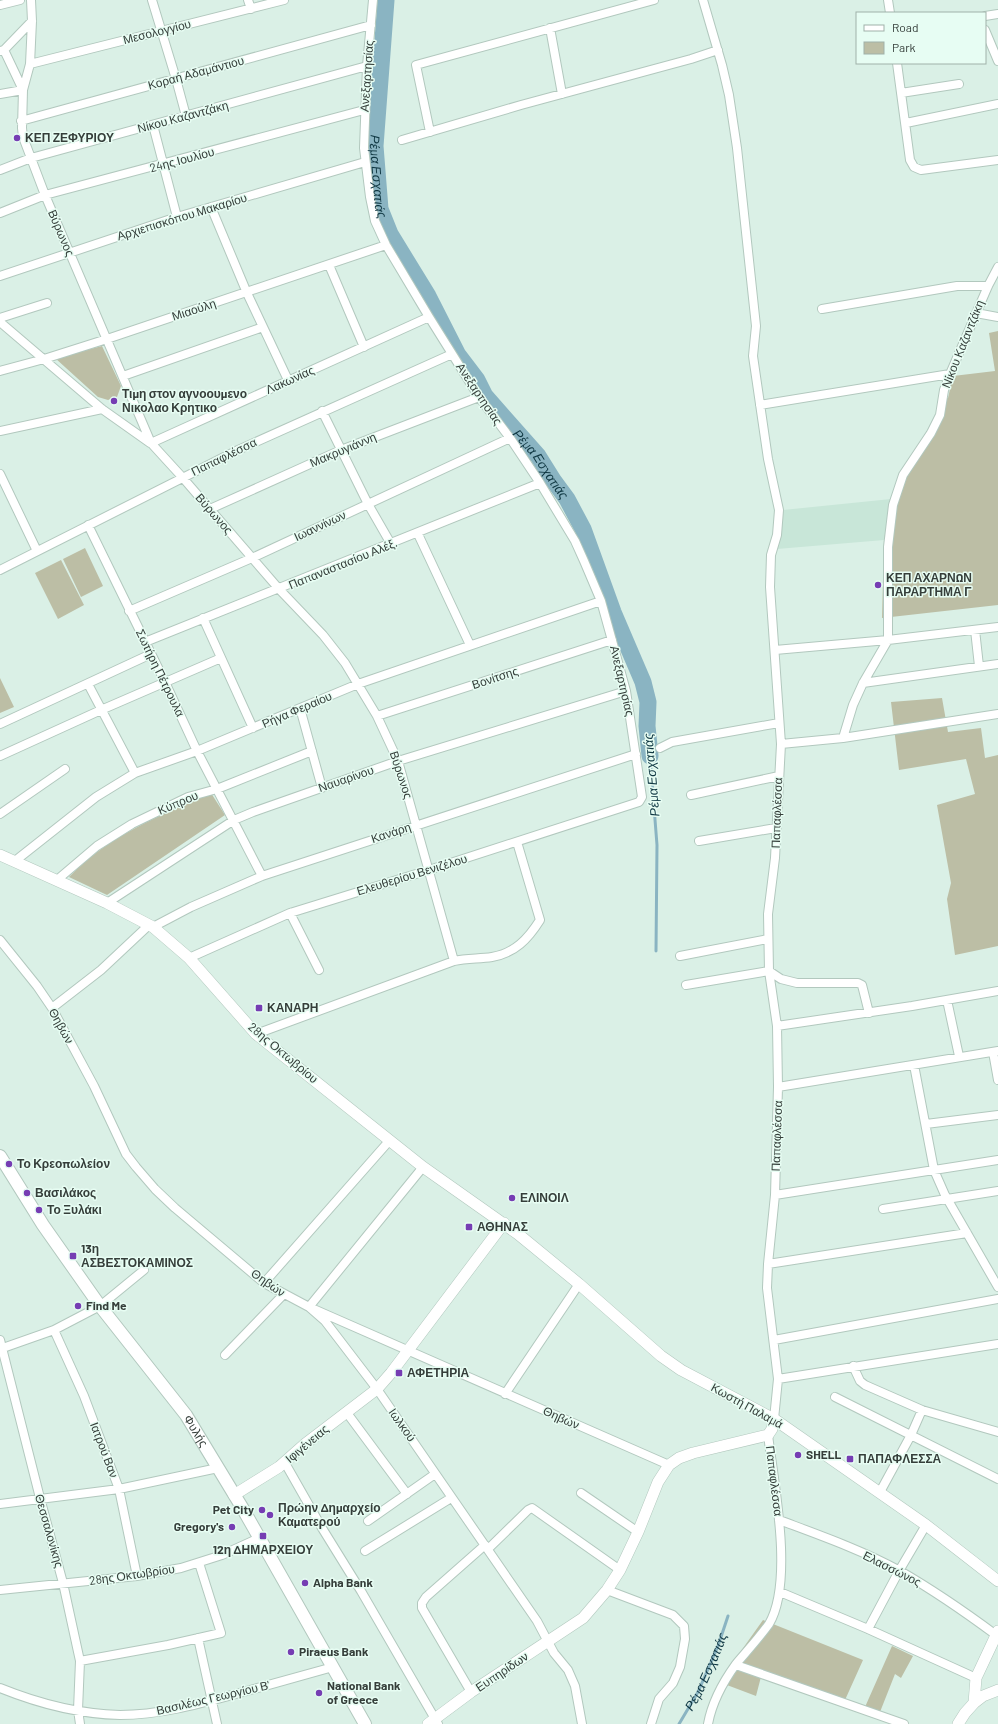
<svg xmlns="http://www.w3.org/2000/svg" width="998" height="1724" font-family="Barlow,sans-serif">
	<rect width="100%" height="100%" fill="#daf0e6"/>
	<!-- built -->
	<path fill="#c8e6d8" d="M891,499l-7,41 -107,9 6,-39z"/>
	<!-- green -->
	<path fill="#bcbea5" d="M998,331v274l-116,13 2,-78 7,-41 14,-31 31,-52 2,-15 10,-3 5,-22 42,-5 -6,-38z
		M102,346l19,40 -4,11 -9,3 -10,-3 -43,-39z
		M85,548l18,38 -22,11 -18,-38z
		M61,560l23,45 -26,14 -23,-46z
		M0,678l14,29 -14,6z
		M942,698l6,34 33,-4 4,30 13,-3v191l-43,9 -8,-56 4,-16 -14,-78 38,-11 -9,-35 -67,11 -8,-68z
		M211,793l14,22 -118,80 -38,-18c42,-43 88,-60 142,-84z
		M763,1620l100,40 -18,40 -83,-27 -6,23 -37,-14z
		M892,1646l21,10 -12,22 -6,-4 -15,38 -15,-5z"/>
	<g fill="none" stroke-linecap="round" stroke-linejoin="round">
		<!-- stream -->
		<g stroke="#8ab4c2" stroke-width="3">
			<path d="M650,756l7,89 -1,106"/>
			<path id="s1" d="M679,1724l19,-32 20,-46 10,-30"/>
		</g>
		<!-- river -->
		<path stroke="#8ab4c2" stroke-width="17" id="s2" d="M386,0l-11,146 5,63 10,25 38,62 30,59 19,25 8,16 53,60 15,24 14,19 16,30 30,83 30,70 5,20 -1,24 3,30"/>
		<!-- street casing -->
		<g stroke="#b2c8be" stroke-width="10">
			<path id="street" d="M31,0l1,21 -2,43 -7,26 -1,38 1,9 22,58 106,248 32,35 96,111 44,46 22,28 32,53 21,45 56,200
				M152,0l24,79 10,37
				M248,0l3,9
				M703,0l19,65 7,30 8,53 19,178 -3,30 15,103 11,51 -2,25 -6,20 -1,32 11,157
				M888,0l2,13
				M0,5l20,-5
				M985,16l13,-2
				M550,28l12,66
				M985,30l13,31
				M0,51l4,-1 28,-29
				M897,63l13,97 4,7 7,3 77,-10
				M30,64l254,-64
				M901,93l58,-9
				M0,94l23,-4 -19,-40
				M21,121l350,-96
				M906,123l92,-19
				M153,125l24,92
				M430,132l-14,-67 238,-65
				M402,140l119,-35 170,-46 27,-9
				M0,170l31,-12 336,-92
				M211,207l36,86 41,87
				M0,213l45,-18 319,-85
				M329,265l35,82
				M0,276l177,-59 188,-55
				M822,309l135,-23h31
				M976,313l22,4
				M0,318l47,-15
				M0,322l102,87 48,34
				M0,371l44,-12 63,-20 279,-94
				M123,376l140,-49
				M760,405l190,-31
				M322,411l46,93 23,40
				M0,431l102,-22
				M151,443l278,-126
				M0,474l37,77
				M210,509l131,-59 138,-53
				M88,525l77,157 32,69 65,125
				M418,534l52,111
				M0,570l238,-120 214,-96
				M129,611l123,-53 258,-120
				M203,618l50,110
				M975,630l4,36
				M145,642l395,-159
				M775,650l113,-10 110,-13
				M863,683l135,-19
				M88,684l47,89
				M300,708l22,80
				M377,716l235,-76
				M0,724l151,-70
				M843,738l10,-33 10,-22 25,-43v-93l5,-42 10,-30 28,-42 9,-18 4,-25 6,-16 38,-88 10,-19
				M660,748l12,-6 107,-19
				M0,756l101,-46 120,-52
				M691,795l88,-19
				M0,814l65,-45
				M699,841l77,-13
				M15,861l81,-64 39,-24 62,-22 161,-67 243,-83
				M57,880l40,-34 35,-22 56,-27 29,-8 95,-38
				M107,903l127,-83 19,-8 145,-51 228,-70
				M290,913l29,57
				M153,927l38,-20 71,-31 374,-122
				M0,940l37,46 15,22 42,78 32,68 10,13 19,22 20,19 89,75 45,24 360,158
				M680,956l88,-17
				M189,958l101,-45 139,-43 210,-68 3,-5 -16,-106 -25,-90 -17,-40 -9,-20 -35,-58 -30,-45 -31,-41 -50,-80 -43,-72 -11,-24 -5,-24 -6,-49 3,-82 6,-66
				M686,985l83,-14 12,8 16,4h61l4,2 7,28
				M947,1000l12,56
				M52,1008l49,-38 48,-45
				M777,1026l135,-20 86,-15
				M256,1034l198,-73c13,-3 25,-2 38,-4 23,-4 36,-18 48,-37l-23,-78
				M993,1052l5,28
				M914,1065l20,105 11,25 53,92
				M778,1087l220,-36
				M926,1124l72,-9
				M423,1167l-114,140 16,14 52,68 160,232 17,32 14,17 7,16 7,38
				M775,1195l223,-35
				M883,1209l115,-18
				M768,1264l199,-31
				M264,1283l126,-143
				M54,1330l30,66 35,93 18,87
				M0,1340l40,158 23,85 17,78 -2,49 2,14
				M774,1340l224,-41
				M0,1349l54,-19 46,-24 44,-36
				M225,1355l58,-60
				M853,1366l7,15 5,4 57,25 76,22
				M778,1379l220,-35
				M505,1394l74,-110
				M835,1397l163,82
				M347,1413l60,81
				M774,1419l4,-40 -11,-91 1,-24 7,-69 3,-108 -1,-61 -8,-55 -1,-57 7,-56 6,-114 62,-6 155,-24
				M285,1463l37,65 39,63 77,133
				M880,1492l31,-57 11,-25
				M581,1493l57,39
				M0,1504l119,-15 99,-21
				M779,1520c40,15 83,30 121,51 33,19 65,41 96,64
				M368,1521l67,-47
				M488,1549l40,-39 4,-2 88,62
				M365,1551l86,-53
				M0,1590l137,-14 44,-8 41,-13 37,-17
				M607,1590l66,25 11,11 1,13 -5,28 -7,16 -14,16 -8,25
				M780,1592l88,37 108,49
				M868,1629l31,-58 27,-46
				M198,1638l19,86
				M80,1661l88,-16 53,-12 -22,-70
				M736,1665l168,59
				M0,1688c37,15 80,26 120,27 40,0 79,-11 116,-21 32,-9 64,-18 97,-27
				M471,1692l-49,-84v-5l4,-6 59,-52
				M708,1724c4,-22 15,-42 28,-60 11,-13 23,-26 33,-40 25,-42 5,-141 -1,-189"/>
		</g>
		<!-- secondary casing -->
		<g stroke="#b2c8be" stroke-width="12">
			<path id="secondary" d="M0,855l107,48 46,24 36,31 67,76 167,133 95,67 61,50 82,72 20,14 93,49 152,106 72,56
				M234,1495l45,-28 26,-23 72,-55 14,-16 113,-150
				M974,1703l9,-7 15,-6
				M428,1724l43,-32 112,-74 24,-28 13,-20 18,-38 20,-50 11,-17 10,-7 14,-5 75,-18 4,-6 2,-10
				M958,1724l7,-11 9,-10 2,-25 22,-47"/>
		</g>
		<!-- primary casing -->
		<g stroke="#b2c8be" stroke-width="14">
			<g id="primary">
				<path id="s3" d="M0,1156l43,69 57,81 86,109 57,94 122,215"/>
			</g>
		</g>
		<!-- street -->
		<use href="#street" stroke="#fff" stroke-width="8"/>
		<!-- secondary -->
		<use href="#secondary" stroke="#fff" stroke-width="11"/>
		<!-- primary -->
		<use href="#primary" stroke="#fff" stroke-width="12"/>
	</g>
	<!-- markers -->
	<g fill="#763db3" stroke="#e7fdf3" stroke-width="1.5">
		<circle cx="17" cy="138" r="4"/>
		<circle cx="114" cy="401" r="4"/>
		<circle cx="878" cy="585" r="4"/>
		<rect x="255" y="1004" width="8" height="8" rx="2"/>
		<circle cx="9" cy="1164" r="4"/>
		<circle cx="27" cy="1193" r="4"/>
		<circle cx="512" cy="1198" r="4"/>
		<circle cx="39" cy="1210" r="4"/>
		<rect x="465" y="1223" width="8" height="8" rx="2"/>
		<rect x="69" y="1252" width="8" height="8" rx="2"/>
		<circle cx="78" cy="1306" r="4"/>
		<rect x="395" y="1369" width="8" height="8" rx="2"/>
		<circle cx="798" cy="1455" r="4"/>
		<rect x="846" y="1455" width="8" height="8" rx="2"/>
		<circle cx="262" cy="1510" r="4"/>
		<circle cx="270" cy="1515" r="4"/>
		<circle cx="232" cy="1527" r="4"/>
		<rect x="259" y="1532" width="8" height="8" rx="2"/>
		<circle cx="305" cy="1583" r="4"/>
		<circle cx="291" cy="1652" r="4"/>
		<circle cx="319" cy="1693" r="4"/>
	</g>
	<g text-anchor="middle" stroke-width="3" stroke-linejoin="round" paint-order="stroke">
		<!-- street labels -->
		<g font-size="12" fill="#353e3a" stroke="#e7fdf3">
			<text transform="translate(157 32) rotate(-14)" y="4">Μεσολογγίου</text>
			<text transform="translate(196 73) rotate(-15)" y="4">Κοραή Αδαμάντιου</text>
			<text transform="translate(367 76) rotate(-86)" y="4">Ανεξαρτησίας</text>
			<text transform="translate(183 117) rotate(-15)" y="4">Νίκου Καζαντζάκη</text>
			<text transform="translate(182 160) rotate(-15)" y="4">24ης Ιουλίου</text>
			<text transform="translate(182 217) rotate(-17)" y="4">Αρχιεπισκόπου Μακαρίου</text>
			<text transform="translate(61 233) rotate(67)" y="4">Βύρωνος</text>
			<text transform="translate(194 310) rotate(-18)" y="4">Μιαούλη</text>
			<text transform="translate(963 344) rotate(-68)" y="4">Νίκου Καζαντζάκη</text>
			<text transform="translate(290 380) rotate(-24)" y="4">Λακωνίας</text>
			<text transform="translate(479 394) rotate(56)" y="4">Ανεξαρτησίας</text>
			<text transform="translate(343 450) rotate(-23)" y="4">Μακρυγιάννη</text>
			<text transform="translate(224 457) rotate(-26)" y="4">Παπαφλέσσα</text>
			<text transform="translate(214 514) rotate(49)" y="4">Βύρωνος</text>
			<text transform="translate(320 526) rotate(-25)" y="4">Ιωαννίνων</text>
			<text transform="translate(343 564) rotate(-22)" y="4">Παπαναστασίου Αλέξ.</text>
			<text transform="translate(160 673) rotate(64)" y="4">Σωτήρη Πέτρουλα</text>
			<text transform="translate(495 678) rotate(-18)" y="4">Βονίτσης</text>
			<text transform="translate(622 681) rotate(77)" y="4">Ανεξαρτησίας</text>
			<text transform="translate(297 710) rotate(-23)" y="4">Ρήγα Φεραίου</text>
			<text transform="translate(401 775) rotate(72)" y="4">Βύρωνος</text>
			<text transform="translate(346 779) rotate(-19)" y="4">Ναυαρίνου</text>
			<text transform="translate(178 803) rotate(-23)" y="4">Κύπρου</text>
			<text transform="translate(777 813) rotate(-88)" y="4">Παπαφλέσσα</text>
			<text transform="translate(391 833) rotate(-18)" y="4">Κανάρη</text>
			<text transform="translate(412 875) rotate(-17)" y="4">Ελευθερίου Βενιζέλου</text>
			<text transform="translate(61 1026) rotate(61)" y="4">Θηβών</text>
			<text transform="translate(283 1053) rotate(40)" y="4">28ης Οκτωβρίου</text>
			<text transform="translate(777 1136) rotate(-88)" y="4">Παπαφλέσσα</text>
			<text transform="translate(268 1283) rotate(35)" y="4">Θηβών</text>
			<text transform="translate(747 1406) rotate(29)" y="4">Κωστή Παλαμά</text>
			<text transform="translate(561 1418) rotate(24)" y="4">Θηβών</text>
			<text transform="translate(402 1425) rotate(55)" y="4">Ιωλκού</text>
			<text dy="4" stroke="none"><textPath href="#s3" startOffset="338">Φυλής</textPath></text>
			<text transform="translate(307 1444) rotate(-40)" y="4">Ιφιγένειας</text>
			<text transform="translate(104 1450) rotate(69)" y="4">Ιατρού Βαν</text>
			<text transform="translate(774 1481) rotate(83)" y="4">Παπαφλέσσα</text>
			<text transform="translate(49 1531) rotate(74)" y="4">Θεσσαλονίκης</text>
			<text transform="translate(892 1569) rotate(27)" y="4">Ελασσώνος</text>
			<text transform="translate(132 1575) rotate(-8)" y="4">28ης Οκτωβρίου</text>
			<text transform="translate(502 1672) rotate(-34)" y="4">Ευπηρίδων</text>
			<text transform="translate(213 1698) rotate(-13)" y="4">Βασιλέως Γεωργίου Β'</text>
		</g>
		<!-- poi labels -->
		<g font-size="12" font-weight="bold" fill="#353e3a" stroke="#e7fdf3" text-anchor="start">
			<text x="25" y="142">ΚΕΠ ΖΕΦΥΡΙΟΥ</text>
			<text x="122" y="398">Τιμη στον αγνοουμενο<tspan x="122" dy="14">Νικολαο Κρητικο</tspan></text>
			<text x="886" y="582">ΚΕΠ ΑΧΑΡΝΩΝ<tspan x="886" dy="14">ΠΑΡΑΡΤΗΜΑ Γ</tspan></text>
			<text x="267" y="1012">ΚΑΝΑΡΗ</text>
			<text x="17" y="1168">Το Κρεοπωλείον</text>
			<text x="35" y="1197">Βασιλάκος</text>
			<text x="520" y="1202">ΕΛΙΝΟΙΛ</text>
			<text x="47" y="1214">Το Ξυλάκι</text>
			<text x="477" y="1231">ΑΘΗΝΑΣ</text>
			<text x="81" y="1253">13η<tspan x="81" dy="14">ΑΣΒΕΣΤΟΚΑΜΙΝΟΣ</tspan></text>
			<text x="86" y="1310">Find Me</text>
			<text x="407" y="1377">ΑΦΕΤΗΡΙΑ</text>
			<text x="806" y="1459">SHELL</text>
			<text x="858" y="1463">ΠΑΠΑΦΛΕΣΣΑ</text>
			<text x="278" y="1512">Πρώην Δημαρχείο<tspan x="278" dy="14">Καματερού</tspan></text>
			<text x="254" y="1514" text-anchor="end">Pet City</text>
			<text x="224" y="1531" text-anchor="end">Gregory's</text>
			<text x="263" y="1554" text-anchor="middle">12η ΔΗΜΑΡΧΕΙΟΥ</text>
			<text x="313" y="1587">Alpha Bank</text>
			<text x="299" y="1656">Piraeus Bank</text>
			<text x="327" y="1690">National Bank<tspan x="327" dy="14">of Greece</tspan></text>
		</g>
		<!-- water labels -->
		<g font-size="13" font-style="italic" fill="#103843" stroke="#e7fdf3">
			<text dy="5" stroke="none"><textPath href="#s2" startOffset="177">Ρέμα Εσχατιάς</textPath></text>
			<text dy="5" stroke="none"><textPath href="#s2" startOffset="513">Ρέμα Εσχατιάς</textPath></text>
			<text transform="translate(651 775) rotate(-95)" y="5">Ρέμα Εσχατιάς</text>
			<text dy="5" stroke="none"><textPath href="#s1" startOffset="59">Ρέμα Εσχατιάς</textPath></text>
		</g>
	</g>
	<!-- legend -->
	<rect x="856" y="12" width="130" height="52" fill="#e7fdf3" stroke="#a0b1a9"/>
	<rect x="864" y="25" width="20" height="6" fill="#ffffff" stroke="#a0b1a9"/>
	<text x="892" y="32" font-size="12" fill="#353e3a">Road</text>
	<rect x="864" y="42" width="20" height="12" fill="#bcbea5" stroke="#a0b1a9"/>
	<text x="892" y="52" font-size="12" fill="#353e3a">Park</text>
</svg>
